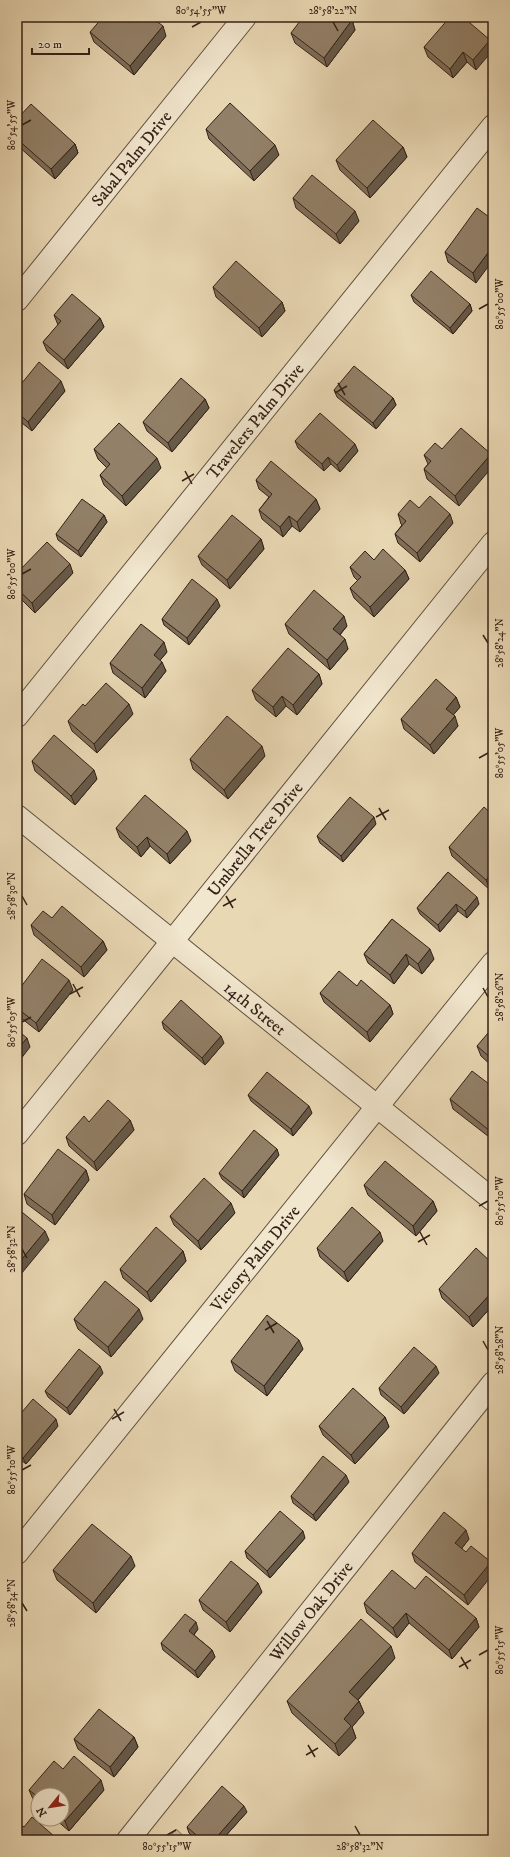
<svg xmlns="http://www.w3.org/2000/svg" width="510" height="1857" font-family="'IM FELL DW Pica',serif">
	<rect width="100%" height="100%" fill="#e9d8b4"/>
	<filter id="stains"><feTurbulence type="fractalNoise" baseFrequency=".005" numOctaves="4"/><feColorMatrix values="0 0 0 0 .2 0 0 0 0 .09 0 0 0 0 .02 0 0 0 .5 -.17"/></filter>
	<radialGradient id="worn" r=".72"><stop offset=".6" stop-color="#630" stop-opacity="0"/><stop offset="1" stop-color="#630" stop-opacity=".3"/></radialGradient>
	<!-- green -->
	<path fill="#cab999" stroke="#7f6d58" d="M176,1829l12,11h-21z"/>
	<g fill="none" stroke-linecap="round" stroke-linejoin="round">
		<!-- minor casing -->
		<g stroke="#614f3e" stroke-width="24">
			<g id="minor">
				<path id="s1" d="M17,300l228,-283"/>
				<path id="s2" d="M17,716l476,-590"/>
				<path id="s3" d="M17,816l476,384"/>
				<path id="s4" d="M17,1134l476,-591"/>
				<path id="s5" d="M17,1553l476,-590"/>
				<path id="s6" d="M128,1840l365,-457"/>
			</g>
		</g>
		<!-- minor -->
		<use href="#minor" stroke="#f1e6ce" stroke-width="22"/>
	</g>
	<!-- wall -->
	<path fill="#7e6e59" stroke="#342116" d="M463,17l13,53 -9,-8 -14,16 -25,-21 -4,-10z
		M486,17h7v6z
		M352,20l3,10 -28,37 -32,-24 -4,-10z
		M90,32l76,4 -32,39 -40,-33z
		M17,119l58,25 3,9 -23,26 -38,-34z
		M206,129l73,26 -25,26 -45,-42z
		M403,147l4,10 -37,41 -30,-28 -4,-10z
		M293,198l66,23 -19,23 -44,-36z
		M493,220l-17,63 -28,-21 -3,-10z
		M213,287l69,15 3,9 -23,26 -46,-40z
		M411,295l59,9 2,7 -19,23 -39,-32z
		M54,315l46,3 4,9 -36,42 -21,-18 -4,-9 15,-17z
		M17,379l5,4 43,8 -33,40 -15,-12z
		M334,390l59,8 3,7 -20,24 -39,-32z
		M205,399l4,9 -37,44 -25,-21 -4,-9z
		M295,441l63,10 -18,21 -9,-8 -7,7 -26,-23z
		M94,449l67,19 -35,38 -22,-21 -4,-10 7,-7 -9,-9z
		M442,449l17,57 -32,-27 -3,-10 4,-5 -4,-9z
		M256,480l60,19 4,10 -20,23 -8,-6 -9,11 -21,-18 -3,-9 10,-13 -10,-8z
		M419,508l34,15 -33,39 -22,-19 -3,-9 7,-9 -1,-1 -3,-10z
		M104,515l3,7 -26,35 -23,-17 -2,-6z
		M261,539l3,10 -34,40 -28,-24 -4,-9z
		M374,560l31,10 4,9 -35,38 -20,-19 -4,-10 8,-7 -4,-4 -4,-10z
		M17,573h56l-38,40 -18,-18z
		M220,606l-31,39 -25,-20 -2,-6z
		M285,624l62,2 -7,9 8,14 -18,21 -41,-36z
		M167,652l-7,8 6,11 -21,27 -32,-25 -3,-10z
		M319,674l3,10 -25,31 -11,-9 -10,11 -20,-17 -4,-10z
		M456,697l4,10 -7,8 5,11 -24,28 -30,-25 -3,-10z
		M85,706l48,8 -36,39 -25,-22 -4,-10z
		M265,756l-37,43 -35,-30 -3,-10z
		M32,761l65,18 -22,26 -40,-34z
		M493,815l-3,75 -38,-34 -3,-9z
		M376,824l-33,38 -23,-19 -3,-7z
		M116,828l75,13 -21,23 -20,-18 -9,11 -21,-19z
		M448,872l31,32 -12,14 -9,-7 -18,21 -20,-18 -3,-6z
		M392,919l42,40 -12,15 -13,-10 -15,20 -26,-21 -4,-9z
		M31,925l72,16 4,9 -23,27 -50,-42z
		M357,986l33,19 3,9 -23,28 -46,-40 -4,-9z
		M73,990l-34,42 -22,-17v-23z
		M162,1022l62,21 -19,22 -41,-36z
		M493,1037v30l-12,-11 -4,-10z
		M493,1087v53l-40,-31 -3,-10z
		M248,1095l64,18 -19,23 -42,-35z
		M130,1120l4,10 -37,41 -28,-25 -3,-9 23,-15z
		M279,1155l-35,43 -22,-19 -3,-6z
		M86,1170l3,10 -34,45 -28,-21 -3,-10z
		M364,1185l69,16 4,10 -21,25 -48,-41z
		M235,1213l-34,37 -27,-25 -4,-9z
		M383,1241l-35,41 -28,-25 -3,-9z
		M183,1251l3,10 -35,41 -28,-24 -3,-9z
		M493,1264v41l-20,22 -31,-29 -3,-9z
		M74,1319h69l-32,38 -33,-28z
		M303,1349l-36,47 -32,-25 -4,-10z
		M103,1373l-33,42 -22,-18 -3,-6z
		M439,1373l-35,41 -23,-19 -2,-7z
		M385,1417l4,10 -34,37 -32,-29 -4,-9z
		M17,1418l41,8 -32,38 -9,-7z
		M349,1482l-33,39 -23,-18 -2,-7z
		M305,1538l-35,40 -23,-20 -2,-7z
		M469,1539l-7,9 6,57 -53,-43 -3,-9z
		M135,1566l-39,47 -39,-33 -4,-10z
		M415,1589l61,29 3,9 -27,32 -43,-36 -12,15 -30,-25 -3,-10z
		M262,1592l-32,40 -27,-22 -4,-10z
		M198,1629l-4,6 18,15 3,7 -17,21 -35,-28 -2,-7z
		M395,1658l-37,42 1,1 5,12 -12,14 4,11 -17,18 -47,-43 -5,-12z
		M134,1737l4,10 -24,30 -36,-28 -4,-10z
		M63,1769l41,21 -35,41 -14,-12h7v-24h-24v9l-5,-5 -4,-9z
		M247,1812l-25,28h-25l-8,-7 -2,-6z"/>
	<!-- shaded-wall -->
	<path fill="#665a49" stroke="#342116" d="M352,20l3,10 -28,37 -3,-9z
		M163,26l3,10 -32,39 -4,-9z
		M490,40l3,10 -17,20 -3,-10z
		M463,52l4,10 -14,16 -3,-9z
		M75,144l3,9 -23,26 -4,-10z
		M275,145l4,10 -25,26 -4,-10z
		M403,147l4,10 -37,41 -3,-10z
		M355,211l4,10 -19,23 -4,-10z
		M493,246v14l-17,23 -3,-10z
		M282,302l3,9 -23,26 -3,-9z
		M470,304l2,7 -19,23 -3,-6z
		M100,318l4,9 -36,42 -4,-9z
		M61,381l4,10 -33,40 -4,-9z
		M393,398l3,7 -20,24 -3,-6z
		M205,399l4,9 -37,44 -4,-9z
		M355,444l3,7 -18,21 -3,-7z
		M491,454l2,5v7l-34,40 -4,-10z
		M328,457l3,7 -7,7 -2,-7z
		M157,458l4,10 -35,38 -4,-10z
		M316,499l4,10 -20,23 -3,-10z
		M450,514l3,9 -33,39 -3,-9z
		M104,515l3,7 -26,35 -3,-6z
		M289,516l3,10 -9,11 -3,-10z
		M261,539l3,10 -34,40 -3,-9z
		M70,564l3,9 -38,40 -3,-10z
		M405,570l4,9 -35,38 -4,-10z
		M217,599l3,7 -31,39 -2,-7z
		M344,616l3,10 -11,13 -3,-10z
		M345,639l3,10 -18,21 -3,-10z
		M164,642l3,10 -10,12 -3,-9z
		M162,662l4,9 -21,27 -3,-10z
		M319,674l3,10 -25,31 -4,-10z
		M282,696l4,10 -10,11 -3,-10z
		M456,697l4,10 -10,12 -4,-10z
		M129,704l4,10 -36,39 -3,-9z
		M455,716l3,10 -24,28 -4,-9z
		M262,746l3,10 -37,43 -4,-9z
		M94,770l3,9 -22,26 -4,-9z
		M374,817l2,7 -33,38 -2,-6z
		M187,831l4,10 -21,23 -3,-10z
		M147,837l3,9 -9,11 -4,-10z
		M493,872v14l-3,4 -4,-10z
		M477,897l2,7 -12,14 -2,-7z
		M456,904l2,7 -18,21 -2,-7z
		M103,941l4,9 -23,27 -3,-10z
		M430,949l4,10 -12,15 -4,-10z
		M406,954l3,10 -15,20 -4,-9z
		M69,980l4,10 -34,42 -3,-9z
		M390,1005l3,9 -23,28 -3,-10z
		M221,1036l3,7 -19,22 -3,-7z
		M27,1038l3,9 -13,17v-14z
		M309,1106l3,7 -19,23 -2,-7z
		M130,1120l4,10 -37,41 -3,-9z
		M493,1127v13l-3,-9z
		M277,1149l2,6 -35,43 -2,-7z
		M86,1170l3,10 -34,45 -3,-10z
		M433,1201l4,10 -21,25 -3,-10z
		M231,1203l4,10 -34,37 -3,-9z
		M45,1231l4,9 -32,39v-14z
		M380,1232l3,9 -35,41 -4,-10z
		M183,1251l3,10 -35,41 -4,-10z
		M493,1291v14l-20,22 -4,-10z
		M139,1309l4,10 -32,38 -3,-10z
		M299,1340l4,9 -36,47 -3,-10z
		M100,1366l3,7 -33,42 -3,-7z
		M436,1366l3,7 -35,41 -3,-7z
		M385,1417l4,10 -34,37 -4,-9z
		M56,1419l2,7 -32,38 -3,-6z
		M346,1475l3,7 -33,39 -3,-6z
		M466,1530l3,9 -10,13 -4,-9z
		M303,1531l2,7 -35,40 -3,-7z
		M131,1556l4,10 -39,47 -3,-10z
		M491,1562l2,5v7l-25,31 -4,-10z
		M258,1583l4,9 -32,40 -4,-10z
		M406,1613l3,10 -12,15 -4,-10z
		M476,1618l3,9 -27,32 -3,-9z
		M196,1622l2,7 -7,9 -2,-7z
		M391,1646l4,12 -41,46 -5,-12z
		M212,1650l3,7 -17,21 -3,-7z
		M359,1701l5,12 -12,14 4,11 -17,18 -4,-12 9,-25z
		M134,1737l4,10 -24,30 -4,-10z
		M101,1780l3,10 -35,41 -4,-10z
		M244,1806l3,6 -25,28h-8z
		M54,1836l2,4h-5z"/>
	<!-- building -->
	<path fill="#928068" stroke="#342116" d="M103,17h48l12,9 -33,40 -40,-34z
		M303,17h44l5,3 -28,38 -33,-25z
		M450,17h13l27,23 -17,20 -10,-8 -13,17 -26,-22z
		M230,103l45,42 -25,26 -44,-42z
		M31,104l44,40 -24,25 -34,-30v-20z
		M373,120l30,27 -36,41 -31,-28z
		M312,175l43,36 -19,23 -43,-36z
		M477,208l16,12v26l-20,27 -28,-21z
		M236,261l46,41 -23,26 -46,-41z
		M431,271l39,33 -20,24 -39,-33z
		M72,294l28,24 -36,42 -21,-18 18,-21 -7,-6z
		M39,362l22,19 -33,41 -11,-10v-33l5,4z
		M354,366l39,32 -20,25 -39,-33z
		M181,378l24,21 -37,44 -25,-21z
		M320,413l35,31 -18,21 -9,-8 -6,7 -27,-23z
		M119,423l38,35 -35,38 -22,-21 10,-11 -16,-15z
		M461,428l30,26 -36,42 -31,-27 7,-8 -7,-6 11,-12 7,6z
		M271,461l45,38 -19,23 -8,-6 -9,11 -21,-17 13,-16 -16,-14z
		M430,496l20,18 -33,39 -22,-19 11,-13 -8,-7 12,-14 9,8z
		M82,499l22,16 -26,36 -22,-17z
		M232,515l29,24 -34,41 -29,-24z
		M47,542l23,22 -38,39 -15,-14v-16z
		M383,549l22,21 -35,37 -20,-19 11,-11 -11,-10 15,-16 9,9z
		M192,579l25,20 -30,39 -25,-19z
		M314,590l30,26 -11,13 12,10 -18,21 -42,-36z
		M141,624l23,18 -10,13 8,7 -20,26 -32,-25z
		M288,648l31,26 -26,31 -11,-9 -9,11 -21,-17z
		M436,679l20,18 -10,12 9,7 -25,29 -29,-26z
		M106,683l23,21 -35,40 -26,-23 15,-17 2,2z
		M227,716l35,30 -38,44 -34,-31z
		M54,735l40,35 -23,26 -39,-35z
		M145,795l42,36 -20,23 -20,-17 -10,10 -21,-19z
		M350,797l24,20 -33,39 -24,-20z
		M484,807l9,8v35l-1,1 1,1v20l-7,8 -37,-33z
		M448,872l29,25 -12,14 -9,-7 -18,21 -21,-17z
		M62,906l41,35 -22,26 -50,-42 12,-14 9,7z
		M392,919l38,30 -12,15 -12,-10 -16,21 -26,-21z
		M42,959l27,21 -33,43 -19,-15v-16z
		M339,971l18,15 4,-6 29,25 -23,27 -47,-39z
		M181,1000l40,36 -19,22 -40,-36z
		M17,1030l10,8 -10,12z
		M488,1033l5,4v23l-16,-14z
		M472,1071l21,16v40l-3,4 -40,-32z
		M267,1072l42,34 -18,23 -43,-34z
		M108,1100l22,20 -36,42 -28,-25 18,-21 5,6z
		M254,1130l23,19 -35,42 -23,-18z
		M58,1149l28,21 -34,45 -28,-21z
		M385,1161l48,40 -20,25 -49,-41z
		M204,1178l27,25 -33,38 -28,-25z
		M352,1207l28,25 -36,40 -27,-24z
		M17,1208l28,23 -28,34z
		M156,1227l27,24 -36,41 -27,-23z
		M476,1248l17,16v27l-24,26 -30,-28z
		M105,1281l34,28 -31,38 -34,-28z
		M267,1315l32,25 -35,46 -33,-25z
		M414,1347l22,19 -35,41 -22,-19z
		M79,1349l21,17 -33,42 -22,-17z
		M353,1388l32,29 -34,38 -32,-29z
		M33,1399l23,20 -33,39 -6,-6v-34z
		M323,1456l23,19 -33,40 -22,-19z
		M280,1511l23,20 -36,40 -22,-20z
		M444,1512l22,18 -11,13 11,9 5,-6 20,16 -27,33 -52,-42z
		M92,1524l39,32 -38,47 -40,-33z
		M231,1561l27,22 -32,39 -27,-22z
		M392,1570l23,19 11,-13 50,42 -27,32 -43,-37 -13,15 -29,-25z
		M185,1614l11,8 -7,9 23,19 -17,21 -34,-28z
		M361,1619l30,27 -42,46 10,9 -15,18 7,7 -16,18 -48,-43z
		M99,1709l35,28 -24,30 -36,-28z
		M74,1756l27,24 -36,41 -3,-3v-23h-24v2l-9,-7 25,-29 9,8z
		M222,1786l22,20 -30,34h-12l-15,-13z
		M32,1817l22,19 -3,4h-34v-18l7,5z"/>
	<!-- ticks -->
	<path fill="none" stroke="#342116" stroke-width="1.5" d="M333,22l5,9M192,27l9,-5M22,125l9,-5M479,309l9,-5M338,383l7,12M335,393l12,-7M185,471l7,13M182,481l12,-7M22,574l9,-5M483,635l5,8M479,758l9,-5M379,808l7,12M376,817l13,-7M22,896l5,9M226,896l7,12M223,906l13,-7M73,984l7,13M483,988l5,9M70,994l13,-7M22,1022l9,-5M479,1206l9,-5M420,1232l7,13M418,1242l12,-7M22,1249l5,9M267,1321l7,12M265,1330l12,-7M483,1341l5,9M114,1409l7,12M112,1419l12,-7M22,1470l9,-5M22,1603l5,8M479,1655l9,-5M461,1657l7,12M459,1667l12,-7M308,1745l7,12M306,1755l12,-7M355,1826l5,9M167,1835l9,-5"/>
	<g text-anchor="middle" stroke-width="3.5" stroke-linejoin="round" paint-order="stroke">
		<!-- street labels -->
		<g font-size="17" fill="#342116" stroke="#f1e6ce">
			<text dy="6" stroke="none"><textPath href="#s1" startOffset="182">Sabal Palm Drive</textPath></text>
			<text dy="6" stroke="none"><textPath href="#s2" startOffset="379">Travelers Palm Drive</textPath></text>
			<text dy="6" stroke="none"><textPath href="#s4" startOffset="379">Umbrella Tree Drive</textPath></text>
			<text dy="6" stroke="none"><textPath href="#s3" startOffset="306">14th Street</textPath></text>
			<text dy="6" stroke="none"><textPath href="#s5" startOffset="379">Victory Palm Drive</textPath></text>
			<text dy="6" stroke="none"><textPath href="#s6" startOffset="293">Willow Oak Drive</textPath></text>
		</g>
	</g>
	<!-- margin -->
	<rect width="510" height="1857" fill="none" stroke="#e9d8b4" stroke-width="44"/>
	<!-- north arrow -->
	<g transform="translate(50 1807) rotate(240)"><circle r="19" fill="#f1e6ce" stroke="#a59784"/>
	<path d="M0-3L7 15L0 10L-7 15Z" fill="#8f2418"/>
	<text y="-6" font-size="11" font-weight="bold" text-anchor="middle" fill="#342116">N</text>
	</g>
	<!-- scale -->
	<path d="M32 48v6h57v-6" fill="none" stroke="#342116" stroke-width="2"/>
	<text x="38" y="48" font-size="12" fill="#342116" stroke="#f1e6ce" stroke-width="3" paint-order="stroke">20 m</text>
	<rect x="22" y="22" width="466" height="1813" fill="none" stroke="#342116" stroke-width="1.5"/>
	<g font-size="10" text-anchor="middle" fill="#342116">
		<text x="201" y="14">80°54'55"W</text>
		<text x="333" y="14">28°58'22"N</text>
		<text transform="translate(11 125) rotate(-90)" y="4">80°54'55"W</text>
		<text transform="translate(499 304) rotate(-90)" y="4">80°55'00"W</text>
		<text transform="translate(11 574) rotate(-90)" y="4">80°55'00"W</text>
		<text transform="translate(499 643) rotate(-90)" y="4">28°58'24"N</text>
		<text transform="translate(499 753) rotate(-90)" y="4">80°55'05"W</text>
		<text transform="translate(11 896) rotate(-90)" y="4">28°58'30"N</text>
		<text transform="translate(499 997) rotate(-90)" y="4">28°58'26"N</text>
		<text transform="translate(11 1022) rotate(-90)" y="4">80°55'05"W</text>
		<text transform="translate(499 1201) rotate(-90)" y="4">80°55'10"W</text>
		<text transform="translate(11 1249) rotate(-90)" y="4">28°58'32"N</text>
		<text transform="translate(499 1350) rotate(-90)" y="4">28°58'28"N</text>
		<text transform="translate(11 1470) rotate(-90)" y="4">80°55'10"W</text>
		<text transform="translate(11 1603) rotate(-90)" y="4">28°58'34"N</text>
		<text transform="translate(499 1650) rotate(-90)" y="4">80°55'15"W</text>
		<text x="167" y="1850">80°55'15"W</text>
		<text x="360" y="1850">28°58'32"N</text>
	</g>
	<rect width="100%" height="100%" filter="url(#stains)"/>
	<rect width="100%" height="100%" fill="url(#worn)"/>
</svg>
